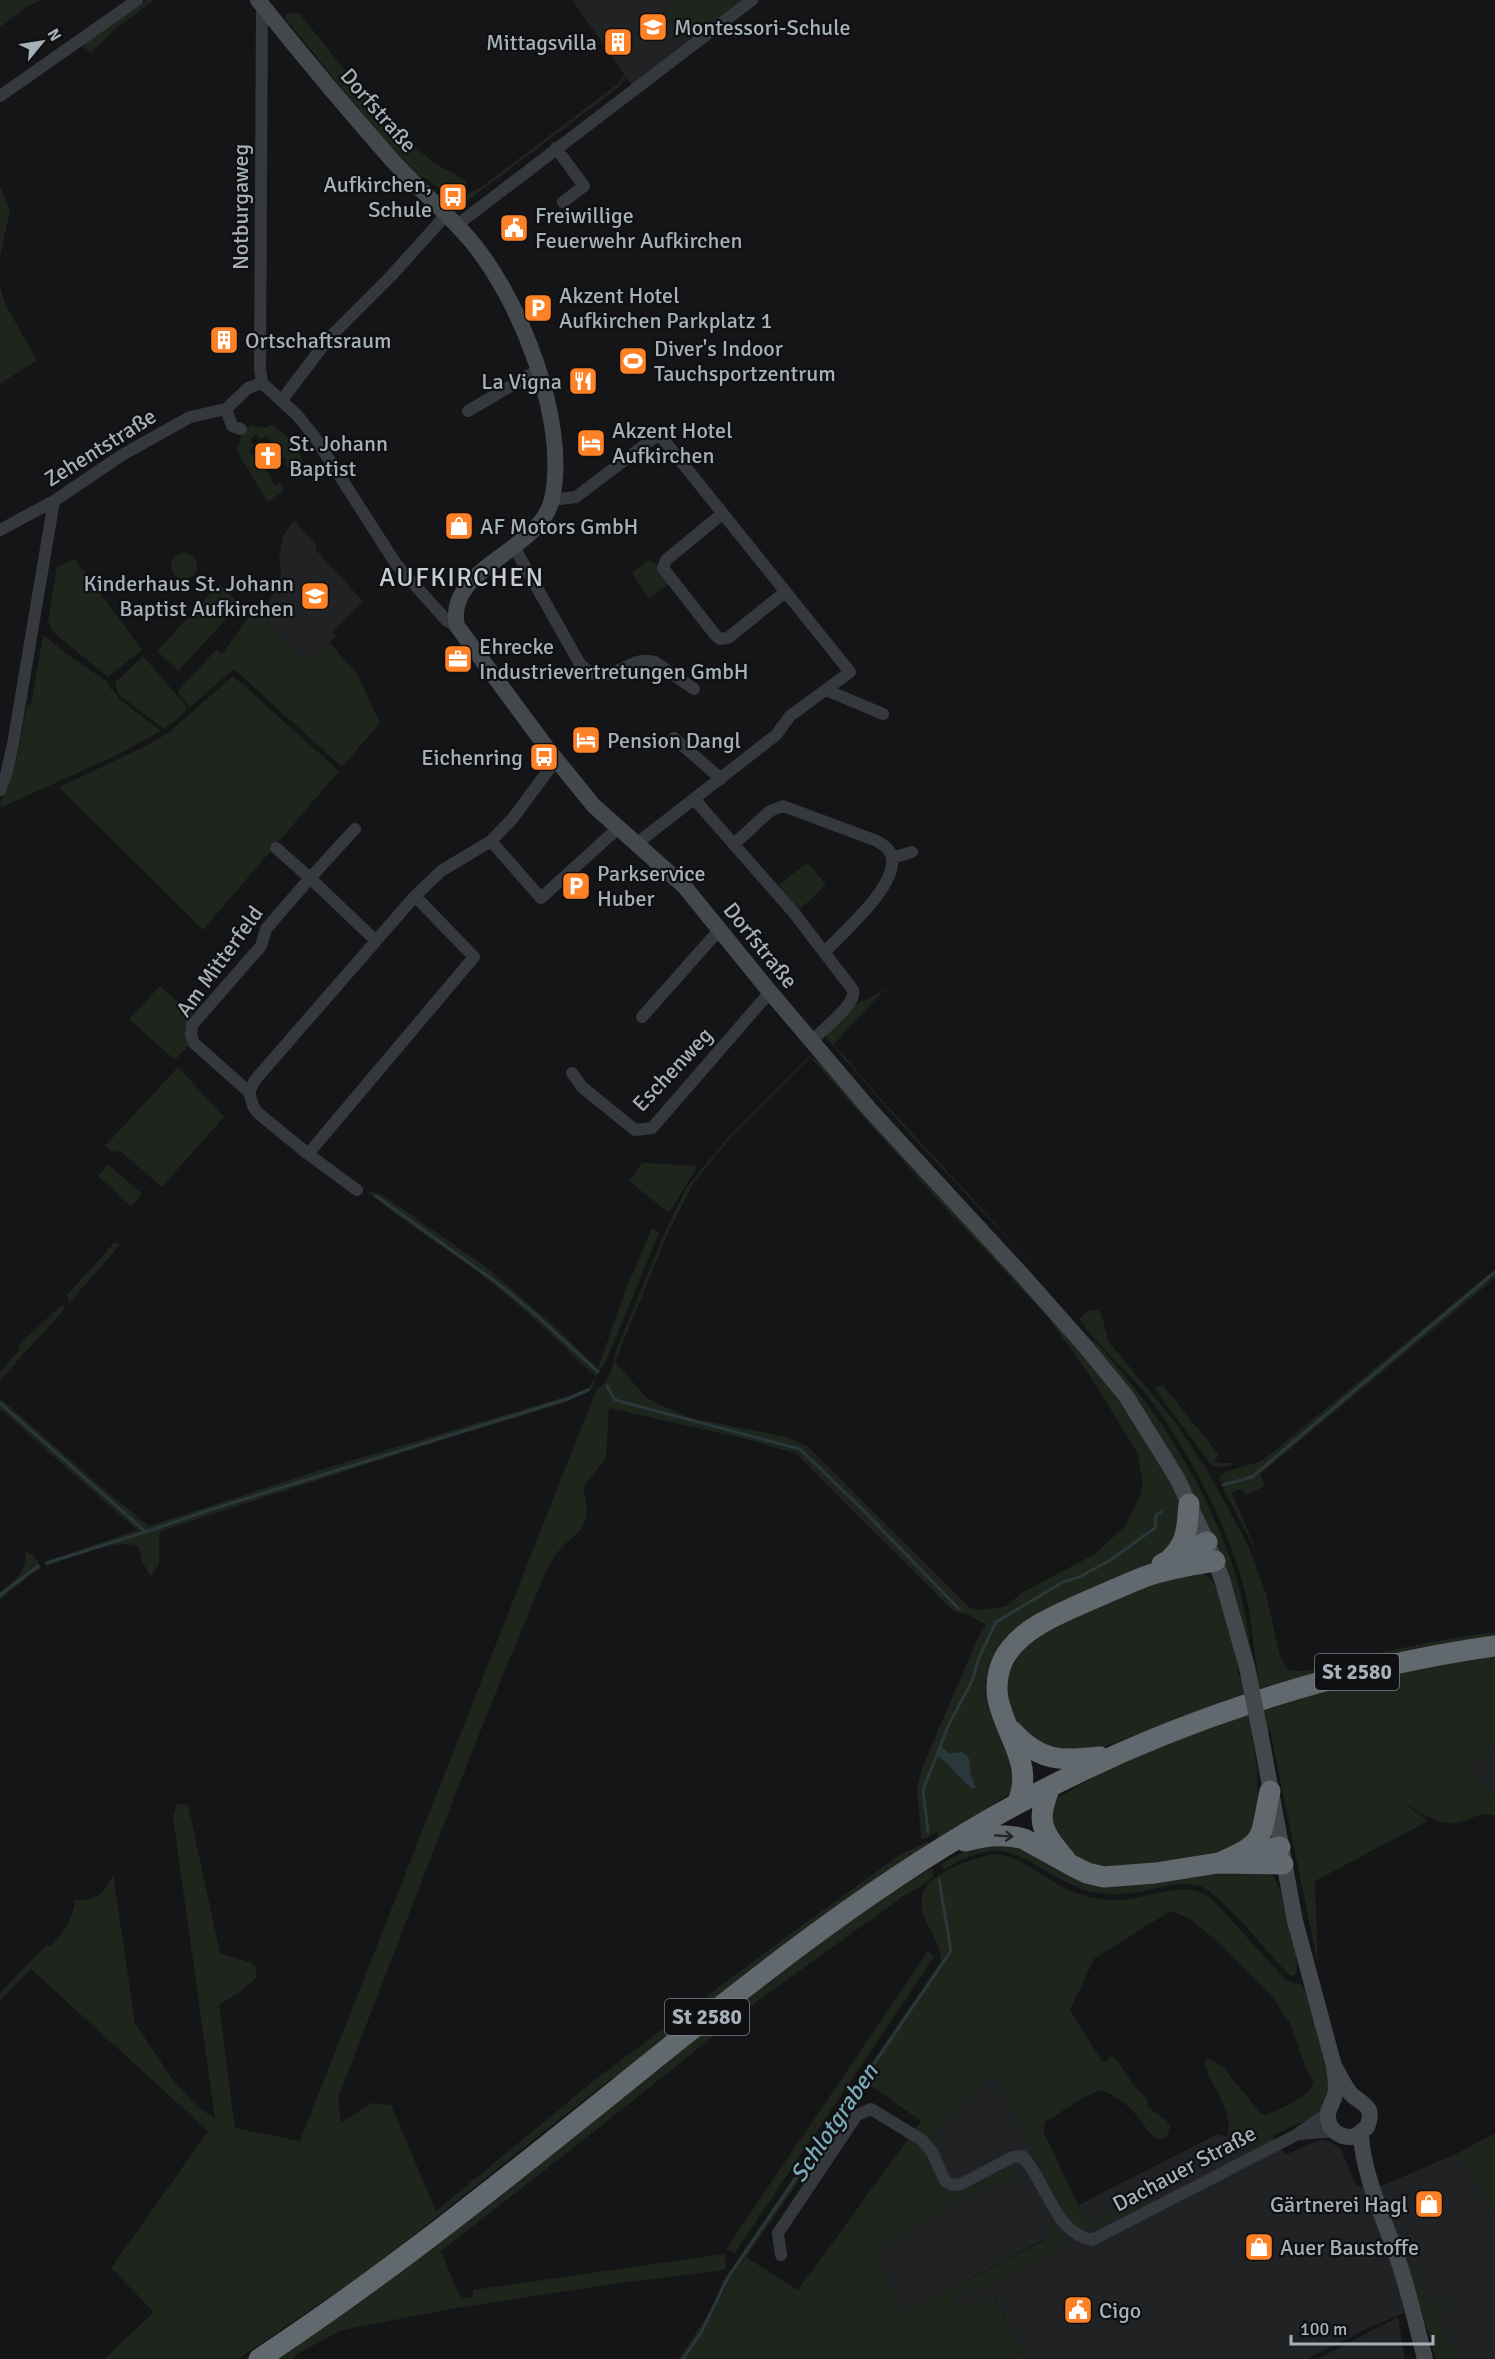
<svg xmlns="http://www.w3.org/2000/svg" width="1495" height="2359" font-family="Signika,sans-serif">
	<rect width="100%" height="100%" fill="#151517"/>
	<!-- built -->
	<path fill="#212224" d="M572,0h174l-112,88z
		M294,520l23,26 -2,3 48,52 -31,31 4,5 -30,27 -44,-47 19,-42 -2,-16 4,-23z
		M1495,1746v48l-28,-27z
		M995,2073l22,42 62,97 -1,-6 21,-12 119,-60 9,3 15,14 31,-15 12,19 35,-15 8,1 13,8 15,37h25l77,-33 37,60v146h-59l-16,-53 -56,24 -57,29h-281l-31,-61 -17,8 -7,-3 -9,4 -8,-3 -1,-3 5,-6 12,-6h9l89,-47 -9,-8 -7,-12 -2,11 -5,6 -135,71 -11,-2 -25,-57 79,-48 43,-23 12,-13 -52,26 -8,-3 -21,-45 23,-31z
		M1398,2317l7,42h-88z"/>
	<!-- green -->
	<path fill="#1d251c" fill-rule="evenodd" d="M0,0h41l-16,8 -25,19z
		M146,0h8l-40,30 -23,23 -10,-8z
		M676,0h57l3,3 -50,38 -23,-31z
		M295,12l4,1 81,101 19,20 37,30 31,17 -3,11 4,1 12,-5 139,-105 5,-9 2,2 -8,12 -152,114 -6,-1 -8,-7 -2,2 -23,-17 -10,-4 -39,-42 -93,-115 2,-4z
		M0,186l10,25 -10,45z
		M0,285l5,19 32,56 -37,24z
		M251,425l14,3 7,-3c14,9 25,19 31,36l-5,18 -14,-15 3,-3 -21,-25 -5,3 -5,-4 -6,5 4,6 -5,5 23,27 -2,1 5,6 5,-4 4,9 -12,10 -5,1 -30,-50 5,-17z
		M171 566a13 13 0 1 1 26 0a13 13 0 1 1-26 0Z
		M75,559l67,91 -34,27 -55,-45 -5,-10 9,-55z
		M648,561l6,1 16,21 -21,16 -17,-26z
		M219,584l21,20 -62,67 -21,-20z
		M255,608l7,9 44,47 24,-21 27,31 23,49 -38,44 -108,-98 -44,38 -10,-11 -2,-5 38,-41 6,4z
		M43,635l28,22 37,25 1,7h4l6,10 42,32 -42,23 -119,54c0,-13 13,-40 18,-55 4,-16 5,-32 9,-48h4z
		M143,656l44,51 -3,6 -20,16 -45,-34 -4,-12z
		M233,676l106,95 -136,159 -144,-143 89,-42 20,-12z
		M808,862l18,23 -29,27 -17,-22 -1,-5z
		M160,986l33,29c-8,10 -10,18 -3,29l-15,16 -46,-41z
		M886,988l-52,56 45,53 191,208 -162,-173 -81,-93v-4l26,-30 15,-6z
		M809,1056l10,6c45,51 91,101 137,151 49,53 258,259 223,332 -14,29 -126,60 -157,84 -43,32 -35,70 -16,112 6,13 14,27 12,41l-10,13 -46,29 -23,20 -1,-13 -14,8 -3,-1 -4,-49 4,-18 56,-132 9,-14 -17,-10 -16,-4 -156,-157 -43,-13 -145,-33 -3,49 -23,31c14,49 -14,41 -33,76 -8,14 -13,31 -20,46 -68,161 -128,325 -192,487l3,26 30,-20 20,2 45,106 161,-133 208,-155 96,-69 27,-12 1,7c-185,119 -346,267 -521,399 -52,39 -105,76 -160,111h-4l103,-69 86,-63 188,-151h-5l-13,9 -232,184 -133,90h-134l50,-47 -43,-44 97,-137 -177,-162 -31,32v-8l47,-49 3,3c13,-14 23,-28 25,-47 22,1 30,-6 38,-26l22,149 40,60 22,23 18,13 -42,-302 4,-13 11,1 32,148 31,10 4,3 2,11 -16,14 -22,14 16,123 65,13 287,-728 10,-24c11,-5 17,-24 18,-36l48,-117 24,-49 44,-53zM810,1057l136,152 101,107 43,60 47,76 6,30 -3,14 -15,30 -30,28 -72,38 -17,14 -23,4 -13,-2 -163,-162 -20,-9 -96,-19 -35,-15 -9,-5 -32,-36 52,-127 27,-53 38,-46zM940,1746l9,7 13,-1 7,6 2,18 5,11 -3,2c-15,-9 -21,-24 -37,-33z
		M178,1067l46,50 -62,70 -41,-35 -10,-1 -6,-5z
		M642,1163h7l49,3 -29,47 -40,-32z
		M108,1164l34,30 -11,12 -33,-30z
		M366,1191l15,3 105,73 66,57 46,44 26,-74 28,-66 7,5 -52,126 -11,18c-39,-37 -78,-75 -121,-107 -37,-27 -74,-50 -109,-79z
		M115,1242l5,3 -51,58 -2,-8z
		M1495,1269v9l-235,196 5,12 -19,9 -5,-6 -9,4 25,60 -33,-63 -2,-8 -3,-2 1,-4c10,-9 32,-9 46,-18z
		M64,1305l1,1 -2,5 -63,69v-8l20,-23 -1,-4 40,-38z
		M1089,1310h8l4,3 8,29 67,81 34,52 39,72 17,47 14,62 8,14c27,5 56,-10 82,-15 42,-10 83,-17 125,-23v7l-300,73 -91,35 -28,7 -53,-17 -18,-32 3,-39 30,-34 114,-51 50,-8 8,5 7,10 23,80 -2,1 1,7 19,-3c-5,-26 -6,-52 -12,-78 -14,-60 -56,-143 -94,-193 -22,-29 -52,-53 -73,-83z
		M1086,1336c13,6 33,33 43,45 45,55 82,119 104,186 11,32 15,65 20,98l-19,-75 -17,-45 -18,-39z
		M593,1381l2,3 -4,6 -24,12 -138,42 -262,85 -8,5v31l-9,11 -8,-15 -3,-14c-19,-11 -74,12 -93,20l-2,-5 93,-32 -137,-121v-11l99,87 50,41 180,-59 249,-74 10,-5z
		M1162,1384l57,71 -6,6 7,2h14l-1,2 -16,2 -7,-3 -55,-75z
		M26,1551l8,5 8,12 -12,7 -30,25v-8c15,-11 27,-22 26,-41z
		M1495,1652v94l-28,21 28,27v22c-18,-6 -29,9 -45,7 -18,-1 -33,-13 -48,-21l26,19 -113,60 3,84 -48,-235 -18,4 5,33 1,42 -12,39 -120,22 -43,-6 -33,-34 2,-29 79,-45 183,-65z
		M1004,1841l63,30 203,1c12,12 31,85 26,102l-5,2 -6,-5c-17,-18 -64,-77 -83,-84 -19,-8 -44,2 -63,5 -14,2 -27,3 -41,1 -14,-1 -26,-8 -38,-14 -50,-29 -63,-41 -117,-9l-1,-7c22,-12 38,-18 62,-22z
		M994,1854c27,2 47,21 70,34 16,7 32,12 49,12 32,2 70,-24 99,-1l73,80 8,4 8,1c18,29 24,74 31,107l-15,26 -22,8 -53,26 -15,-15c8,-26 -18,-50 -23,-75l4,-3 15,9 39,48h5c17,-9 38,-15 47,-32l-8,-15 -16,-45 -19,-28 -58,-57 -24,-20 -19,-7 -76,48 -24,51 33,53 9,-7 4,3 20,29 11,11 1,8 18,13 4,7 -3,9 -7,4c-11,-4 -15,-15 -23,-24 -9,-12 -23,-21 -36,-26l-15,6 -41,26 -1,11 44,92 59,-30 4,6 -58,29 -18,-3 -9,-11 -71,-142 -45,40 -23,31 21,45 8,3 52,-26 6,1 5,9 -19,10 -4,-7 -43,23 -79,48 25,56 11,3 135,-70 5,-7 -3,-8 5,-3 7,12 10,8 -90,47c-11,0 -19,4 -26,12l1,3 8,3 13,-5 3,4 16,-9 32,62h-347l49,-75 -8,1 221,-324c-1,-21 -12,-29 -18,-48 -2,-7 -3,-16 1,-23 9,-18 51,-33 70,-36zM867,2083l54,38 -123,169 -52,-33z
		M932,1868l2,8 -14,11 -15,8 -150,108 -169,135 -145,113 16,39 6,8h10v-8l250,-36 2,1 1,13 -6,3 -94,11 -170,26 -114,22 -45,24 -5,5h-21l576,-440z
		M928,1951l6,6 -199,296 -9,-4z
		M1495,2133v80l-37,-60z
		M1413,2270h4l5,3 -6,4 17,32 21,-12 3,3 -18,12 4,7 -5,3 21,37h-23l-25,-86z"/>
	<!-- water -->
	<path fill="#2a383c" d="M940,1746l9,7 13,-1 7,6 2,18 5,11 -3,2c-15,-9 -21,-25 -37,-33z"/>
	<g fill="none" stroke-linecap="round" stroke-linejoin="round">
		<!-- stream -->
		<path stroke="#2a383c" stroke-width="3" d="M376,1196l120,86 39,32 63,58
			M607,1386l8,14 185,49 62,60 97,100
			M0,1403l146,129 57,-20 364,-113 21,-9
			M1223,1485l29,-8 243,-205
			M47,1563l98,-31
			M0,1595l38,-29
			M928,1832l-5,-42 25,-64 24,-45 7,-23 17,-36 67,-40 16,-5 30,-16 46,-33 1,-13 5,-3
			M683,2359l19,-28 25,-52 224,-328 -12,-72"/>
		<!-- street -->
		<path stroke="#35383c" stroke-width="12" d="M262,5l-2,364 2,14 35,32 17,21 82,128 51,57 10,5
			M0,96l137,-96
			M556,148l28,38 -21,16
			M457,225l295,-225
			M281,401l48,-63 62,-62 55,-61
			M468,411l70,-41
			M241,429l-9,-3 -6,-17 22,-21 14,-5
			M552,500l24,-3 83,-63 191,238 -60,44 -14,19 -140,109
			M722,514l-56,46 -3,8 53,68 4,3 8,-1 57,-46
			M0,530l54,-29 68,-46 68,-38 36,-8
			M514,547l66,117c29,30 46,-11 75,-2l39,27
			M826,690l57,24
			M674,738l47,41
			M0,790l6,-15 7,-31 41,-243
			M695,800l99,113 59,77c4,15 -31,39 -42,52
			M491,841l50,57 76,-69
			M734,844l36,-33 13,-5 94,35c7,4 14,9 15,17 4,30 -49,74 -67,94
			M276,848l34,30 45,-49
			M892,858l20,-6
			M415,896l-160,184 -6,12 4,14 5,7 50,41 166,-197 -59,-61 26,-25 50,-30 22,-23 43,-58
			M642,1017l78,-88
			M572,1073l10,14 53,43 17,-2 118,-136
			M249,1092l-55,-49 -3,-8 1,-10 69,-79 5,-17 44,-51 65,62
			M308,1154l49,36
			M1300,2134l35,-3
			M781,2255l-3,-22 79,-118 14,-6 51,31 10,12 13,29 7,4 9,-1 52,-27 9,-1c26,27 31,76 70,84l204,-105 32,-22"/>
		<!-- secondary -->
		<path stroke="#43484d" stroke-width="16" d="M258,0c43,54 88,108 134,160 25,28 55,52 79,81 49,58 98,181 81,258 -11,52 -108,69 -95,127l93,126 44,54 90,80 86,106 101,119 153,166 61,69 41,50 51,82 30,64 15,37 25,88
			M1260,1732l35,189 39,145c1,8 2,17 2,24 -1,9 -6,15 -8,23 -2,17 14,27 28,23l11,-9c8,-19 -2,-22 -14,-31 -8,-7 -13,-21 -19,-30
			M1361,2134c2,44 26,90 39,132 10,30 17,62 25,93"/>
		<!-- highway -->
		<path stroke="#61686e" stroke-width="21" d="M1171,1558c17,-16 16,-32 18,-54
			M1162,1564l45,-22
			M1012,1731c28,31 49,30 88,26
			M1050,1787c-15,35 -8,44 15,72
			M1017,1804c18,-39 -11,-67 -19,-105 -3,-18 1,-37 13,-51 15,-19 39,-30 61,-40 23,-10 47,-21 72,-31 22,-8 47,-12 71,-16
			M965,1841c21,-5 38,-8 59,-2l47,26 16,8 17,4 51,-4 63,-10 65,1
			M1243,1854l37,-7
			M1221,1862c47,-19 39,-26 49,-71
			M259,2359c132,-87 254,-186 377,-285 120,-97 242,-194 379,-269 148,-81 313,-135 480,-159"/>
		<!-- secondary-bridge -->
		<path stroke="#43484d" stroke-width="16" d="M1247,1667l13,65"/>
	</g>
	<!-- one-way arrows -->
	<defs><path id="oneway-shaft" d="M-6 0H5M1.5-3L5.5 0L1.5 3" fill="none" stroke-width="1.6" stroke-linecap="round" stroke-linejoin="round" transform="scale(1.5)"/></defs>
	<use stroke="#242629" href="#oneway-shaft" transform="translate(1004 1836) rotate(4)"/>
	<!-- icons -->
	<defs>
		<g id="school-square" transform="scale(1.5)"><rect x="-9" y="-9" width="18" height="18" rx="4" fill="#ff8125" stroke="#101012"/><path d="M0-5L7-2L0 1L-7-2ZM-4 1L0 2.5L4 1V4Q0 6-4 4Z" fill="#fff"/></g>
		<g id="building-square" transform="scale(1.5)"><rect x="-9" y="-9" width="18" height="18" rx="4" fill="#ff8125" stroke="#101012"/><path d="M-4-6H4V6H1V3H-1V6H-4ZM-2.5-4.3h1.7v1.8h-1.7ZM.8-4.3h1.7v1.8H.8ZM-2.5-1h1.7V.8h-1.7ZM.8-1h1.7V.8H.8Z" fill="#fff"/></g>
		<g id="bus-square" transform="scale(1.5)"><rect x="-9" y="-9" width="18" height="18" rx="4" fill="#ff8125" stroke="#101012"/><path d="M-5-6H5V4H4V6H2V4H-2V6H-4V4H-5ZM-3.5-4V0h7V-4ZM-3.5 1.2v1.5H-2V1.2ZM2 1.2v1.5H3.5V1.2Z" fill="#fff"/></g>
		<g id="civic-square" transform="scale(1.5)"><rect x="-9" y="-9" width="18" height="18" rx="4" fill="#ff8125" stroke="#101012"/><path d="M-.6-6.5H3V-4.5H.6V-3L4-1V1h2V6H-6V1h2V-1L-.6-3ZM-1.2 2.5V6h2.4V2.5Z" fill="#fff"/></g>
		<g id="parking-square" transform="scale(1.5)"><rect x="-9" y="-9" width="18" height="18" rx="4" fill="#ff8125" stroke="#101012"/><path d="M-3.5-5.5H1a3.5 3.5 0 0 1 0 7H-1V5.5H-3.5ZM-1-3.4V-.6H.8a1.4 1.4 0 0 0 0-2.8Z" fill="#fff"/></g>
		<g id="stadium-square" transform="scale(1.5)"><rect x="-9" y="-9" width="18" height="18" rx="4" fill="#ff8125" stroke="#101012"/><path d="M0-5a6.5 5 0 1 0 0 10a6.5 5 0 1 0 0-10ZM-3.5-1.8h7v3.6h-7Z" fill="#fff"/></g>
		<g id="restaurant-square" transform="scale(1.5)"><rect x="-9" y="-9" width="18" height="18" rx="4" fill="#ff8125" stroke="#101012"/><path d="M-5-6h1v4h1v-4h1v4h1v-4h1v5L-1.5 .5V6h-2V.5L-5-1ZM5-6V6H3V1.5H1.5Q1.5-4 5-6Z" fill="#fff"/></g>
		<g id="hotel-square" transform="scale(1.5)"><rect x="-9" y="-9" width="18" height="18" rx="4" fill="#ff8125" stroke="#101012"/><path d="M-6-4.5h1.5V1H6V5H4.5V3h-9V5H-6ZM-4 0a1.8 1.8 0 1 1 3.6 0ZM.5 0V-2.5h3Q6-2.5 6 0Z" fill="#fff"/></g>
		<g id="church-square" transform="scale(1.5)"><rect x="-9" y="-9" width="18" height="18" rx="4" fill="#ff8125" stroke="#101012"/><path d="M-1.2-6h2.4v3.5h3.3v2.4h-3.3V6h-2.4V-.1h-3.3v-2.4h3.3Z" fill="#fff"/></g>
		<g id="shop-square" transform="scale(1.5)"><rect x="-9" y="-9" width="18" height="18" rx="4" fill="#ff8125" stroke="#101012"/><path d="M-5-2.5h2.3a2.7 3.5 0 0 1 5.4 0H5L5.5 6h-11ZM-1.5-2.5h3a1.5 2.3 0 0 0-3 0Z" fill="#fff"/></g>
		<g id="office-square" transform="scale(1.5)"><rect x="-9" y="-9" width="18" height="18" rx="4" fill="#ff8125" stroke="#101012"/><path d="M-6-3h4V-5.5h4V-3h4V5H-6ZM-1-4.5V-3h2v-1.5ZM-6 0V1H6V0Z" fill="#fff"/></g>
	</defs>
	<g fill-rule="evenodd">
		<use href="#school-square" x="653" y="27"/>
		<use href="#building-square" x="618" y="42"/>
		<use href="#bus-square" x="453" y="197"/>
		<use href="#civic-square" x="514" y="228"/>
		<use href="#parking-square" x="538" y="308"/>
		<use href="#building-square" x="224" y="340"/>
		<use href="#stadium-square" x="633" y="361"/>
		<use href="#restaurant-square" x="583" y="381"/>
		<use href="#hotel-square" x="591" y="443"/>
		<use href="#church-square" x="268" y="456"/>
		<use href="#shop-square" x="459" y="526"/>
		<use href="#school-square" x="315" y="596"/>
		<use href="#office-square" x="458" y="659"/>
		<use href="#hotel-square" x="586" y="740"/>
		<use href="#bus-square" x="544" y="757"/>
		<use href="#parking-square" x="576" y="886"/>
		<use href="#shop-square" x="1429" y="2204"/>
		<use href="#shop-square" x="1259" y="2247"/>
		<use href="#civic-square" x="1078" y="2310"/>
	</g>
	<g text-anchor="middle" stroke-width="4.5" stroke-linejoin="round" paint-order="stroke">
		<!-- shield labels -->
		<g fill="#101012" stroke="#788087" stroke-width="1.5">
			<rect x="1315" y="1654" width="84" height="36" rx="4.5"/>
			<rect x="665" y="1999" width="84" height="36" rx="4.5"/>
		</g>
		<g font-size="21" font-weight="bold" fill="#a5b0b9">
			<text x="1357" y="1679">St 2580</text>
			<text x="707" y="2024">St 2580</text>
		</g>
		<!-- poi labels -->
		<g font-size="22" fill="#a5b0b9" stroke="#101012" text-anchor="start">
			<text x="674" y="35">Montessori-Schule</text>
			<text x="597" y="50" text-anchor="end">Mittagsvilla</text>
			<text x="432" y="192" text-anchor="end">Aufkirchen,<tspan x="432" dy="25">Schule</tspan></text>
			<text x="535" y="223">Freiwillige<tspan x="535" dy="25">Feuerwehr Aufkirchen</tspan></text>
			<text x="559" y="303">Akzent Hotel<tspan x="559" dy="25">Aufkirchen Parkplatz 1</tspan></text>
			<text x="245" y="348">Ortschaftsraum</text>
			<text x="654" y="356">Diver's Indoor<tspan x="654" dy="25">Tauchsportzentrum</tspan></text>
			<text x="562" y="389" text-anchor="end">La Vigna</text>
			<text x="612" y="438">Akzent Hotel<tspan x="612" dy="25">Aufkirchen</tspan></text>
			<text x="289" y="451">St. Johann<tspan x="289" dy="25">Baptist</tspan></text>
			<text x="480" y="534">AF Motors GmbH</text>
			<text x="294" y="591" text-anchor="end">Kinderhaus St. Johann<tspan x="294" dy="25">Baptist Aufkirchen</tspan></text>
			<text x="479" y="654">Ehrecke<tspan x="479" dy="25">Industrievertretungen GmbH</tspan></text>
			<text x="607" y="748">Pension Dangl</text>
			<text x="523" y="765" text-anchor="end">Eichenring</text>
			<text x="597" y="881">Parkservice<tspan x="597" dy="25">Huber</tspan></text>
			<text x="1408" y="2212" text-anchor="end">Gärtnerei Hagl</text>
			<text x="1280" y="2255">Auer Baustoffe</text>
			<text x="1099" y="2318">Cigo</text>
		</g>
		<!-- street labels -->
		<g font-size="22" fill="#a5b0b9" stroke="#101012">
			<text transform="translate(379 110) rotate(49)" y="8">Dorfstraße</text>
			<text transform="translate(240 207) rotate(-90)" y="8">Notburgaweg</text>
			<text transform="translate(100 447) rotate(-32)" y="8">Zehentstraße</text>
			<text transform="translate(761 945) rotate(51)" y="8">Dorfstraße</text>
			<text transform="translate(219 961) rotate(-54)" y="8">Am Mitterfeld</text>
			<text transform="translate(672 1069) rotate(-47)" y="8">Eschenweg</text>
			<text transform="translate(1184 2168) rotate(-28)" y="8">Dachauer Straße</text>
		</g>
		<!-- water labels -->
		<g font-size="24" font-style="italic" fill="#79a9b7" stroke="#101012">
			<text transform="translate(834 2123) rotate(-56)" y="8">Schlotgraben</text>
		</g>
		<!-- quarter labels -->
		<g font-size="26" letter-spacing="1.5" fill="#c7ced4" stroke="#101012">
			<text x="462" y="586">AUFKIRCHEN</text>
		</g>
	</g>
	<!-- north arrow -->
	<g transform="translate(42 42) rotate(60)" stroke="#101012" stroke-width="4.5" paint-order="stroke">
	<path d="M0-4.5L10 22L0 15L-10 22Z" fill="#a5b0b9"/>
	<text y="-9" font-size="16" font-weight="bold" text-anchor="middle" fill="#a5b0b9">N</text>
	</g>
	<!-- scale -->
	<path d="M1291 2335v9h142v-9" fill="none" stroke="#a5b0b9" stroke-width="3"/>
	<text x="1300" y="2335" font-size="18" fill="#a5b0b9" stroke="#101012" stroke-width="4.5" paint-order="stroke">100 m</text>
</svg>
